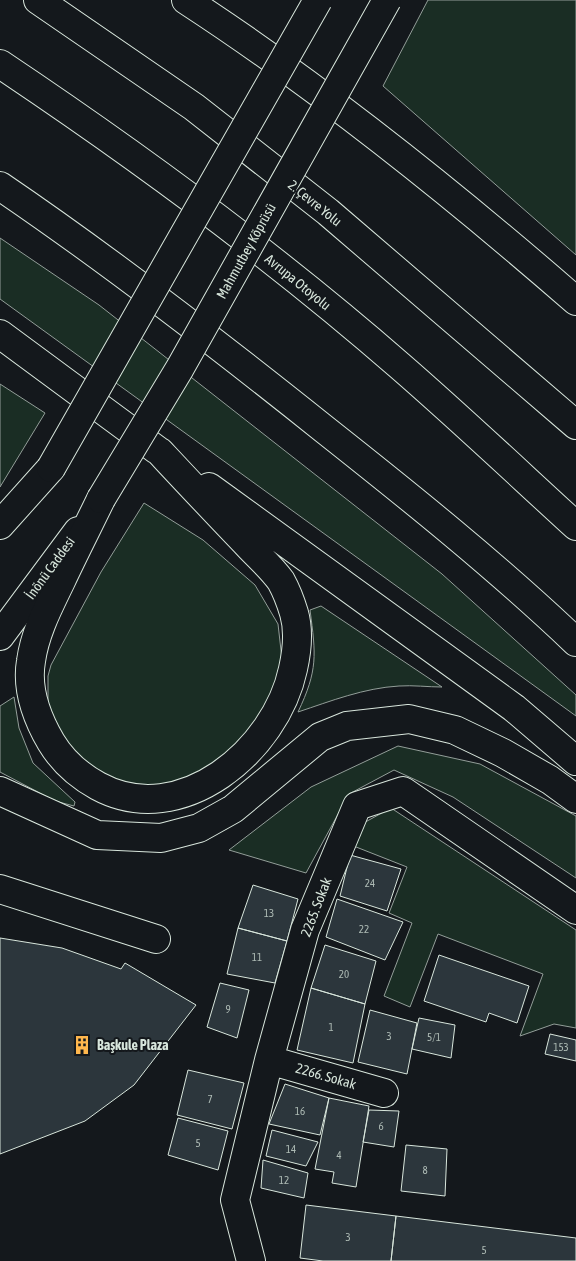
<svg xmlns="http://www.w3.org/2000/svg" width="576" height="1261" font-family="'Asap Condensed',sans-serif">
	<rect width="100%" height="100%" fill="#14181c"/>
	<!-- green -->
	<path fill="#1a2d24" stroke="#939e99" d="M428,0h148v255l-193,-169z
		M0,238l99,67 343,269 134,121v21l-576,-417z
		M0,384l45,29 -45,74z
		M144,503l59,37 52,45 23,39 5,44 -11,37 -30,41 -63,40 -47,2 -49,-23 -24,-26 -11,-29v-34l3,-11 50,-93z
		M321,606l121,81c-14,0 -29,-2 -43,-1 -35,2 -68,15 -101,26 20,-42 18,-57 12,-102z
		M14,697l5,31 14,35 42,39 -1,4 -19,-5 -55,-29v-66z
		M398,746l82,18 96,52v62l-123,-81 -59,-27 -45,24 -43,79 -77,-23 82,-63z
		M391,808l185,122v98l-22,-4 -34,12 23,-62 -105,-40 -28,73 -26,-11 28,-73 -23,-10 18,-46 -56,-22 7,-19z"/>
	<!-- building -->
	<path fill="#2c363c" stroke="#d8e6dc" d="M350,855l51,14 -14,42 -47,-15z
		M253,885l45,14 -11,42 -49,-13z
		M337,899l66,23 -18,38 -59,-23z
		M238,928l49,13 -12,42 -48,-9z
		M0,938l62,10 59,21 4,-6 71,42 -62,80 -49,36 -85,33z
		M325,945l51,16 -11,43 -54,-16z
		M439,955l90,31 -12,37 -28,-10 -3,9 -62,-21z
		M220,983l29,7 -12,48 -30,-11z
		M311,988l54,16 -12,59 -56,-13z
		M370,1010l47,13 -10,51 -49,-12z
		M419,1018l36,7 -4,33 -39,-9z
		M550,1034l26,6v21l-31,-7z
		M188,1070l56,13 -12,46 -55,-14z
		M285,1084l44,14 -9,37 -51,-11z
		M329,1098l40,8 -13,81 -24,-4 2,-11 -19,-3z
		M369,1110l30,1 -5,36 -31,-5z
		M178,1118l50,13 -10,39 -50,-15z
		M272,1130l46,12 -12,24 -40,-10z
		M406,1145l41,4 -2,47 -44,-5z
		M263,1160l45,13 -4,25 -43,-10z
		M306,1205l90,11 -5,45h-68l-23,-3z
		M396,1216l180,22v23h-185z"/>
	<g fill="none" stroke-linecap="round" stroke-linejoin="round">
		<!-- minor casing -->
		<g stroke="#d8e6dc" stroke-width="30">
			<path id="minor" d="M0,889l156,50
				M269,1060l115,33
				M251,1261l-16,-61 34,-140 36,-130 52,-124 46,-15 173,119"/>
		</g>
		<!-- major casing -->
		<g stroke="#d8e6dc" stroke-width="30">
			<path id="major" d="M0,636l78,-105"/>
		</g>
		<!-- highway casing -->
		<g stroke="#d8e6dc" stroke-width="30">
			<path id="highway" d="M38,0l156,107 134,105 248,213
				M186,0c138,90 266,193 390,301
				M0,64c139,93 274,192 400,302 60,52 118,107 176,160
				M0,186c112,76 219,159 324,243 86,68 172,137 252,213
				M0,334l157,116
				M209,487l305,221 62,53
				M101,499c-13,27 -27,54 -40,82 -12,25 -26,51 -30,80 -5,29 6,57 20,81 12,20 27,33 47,44 83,45 178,-36 195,-117 4,-18 6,-39 1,-56 -3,-10 -8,-23 -13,-32 -9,-13 -24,-26 -35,-38 -29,-30 -57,-60 -86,-91
				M0,525l51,-57
				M0,791l97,44 64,3 38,-10 34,-19 87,-72 27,-11 62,-7 46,11 48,23 47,27 26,19"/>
		</g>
		<!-- minor -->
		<use href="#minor" stroke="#14181c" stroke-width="28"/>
		<!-- major -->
		<use href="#major" stroke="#14181c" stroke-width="28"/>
		<!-- highway -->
		<use href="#highway" stroke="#14181c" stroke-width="28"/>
		<!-- highway-bridge casing -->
		<g stroke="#d8e6dc" stroke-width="30" stroke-linecap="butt">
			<path id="highway-bridge" d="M51,468l267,-468
				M101,499l79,-131 207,-368"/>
		</g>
		<!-- highway-bridge -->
		<use href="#highway-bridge" stroke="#14181c" stroke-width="28"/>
	</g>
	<!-- icons -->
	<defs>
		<g id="building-bare" transform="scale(1.5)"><path d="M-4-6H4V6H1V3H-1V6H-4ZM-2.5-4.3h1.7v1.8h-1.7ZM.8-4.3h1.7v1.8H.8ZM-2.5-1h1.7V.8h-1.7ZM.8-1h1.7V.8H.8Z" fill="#ffb74d" stroke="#14181c" stroke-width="2.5" paint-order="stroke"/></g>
	</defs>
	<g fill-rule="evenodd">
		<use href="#building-bare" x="82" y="1045"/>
	</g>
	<g text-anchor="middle" stroke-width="4" stroke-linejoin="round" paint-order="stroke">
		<!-- number labels -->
		<g font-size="11" fill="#adbab4">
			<text x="370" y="887">24</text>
			<text x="269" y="917">13</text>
			<text x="364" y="933">22</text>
			<text x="257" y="961">11</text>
			<text x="344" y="978">20</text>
			<text x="228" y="1013">9</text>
			<text x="331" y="1031">1</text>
			<text x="389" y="1040">3</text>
			<text x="434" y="1041">5/1</text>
			<text x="561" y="1051">153</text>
			<text x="210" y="1103">7</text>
			<text x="300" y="1115">16</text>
			<text x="381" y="1130">6</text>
			<text x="198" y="1147">5</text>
			<text x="291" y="1153">14</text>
			<text x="339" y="1159">4</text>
			<text x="425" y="1174">8</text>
			<text x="284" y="1184">12</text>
			<text x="348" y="1241">3</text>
			<text x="484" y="1254">5</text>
		</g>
		<!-- street labels -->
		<g font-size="14" fill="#d8e6dc" stroke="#14181c">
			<text transform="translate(315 203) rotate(39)" y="5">2. Çevre Yolu</text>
			<text transform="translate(246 251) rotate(-61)" y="5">Mahmutbey Köprüsü</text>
			<text transform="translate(298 282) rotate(39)" y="5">Avrupa Otoyolu</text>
			<text transform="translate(50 568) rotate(-54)" y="5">İnönü Caddesi</text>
			<text transform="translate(316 907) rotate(-69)" y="5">2265. Sokak</text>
			<text transform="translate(326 1076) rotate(16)" y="5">2266. Sokak</text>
		</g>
		<!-- poi labels -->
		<g font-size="14" font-weight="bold" fill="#d8e6dc" stroke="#14181c" text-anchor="start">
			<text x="97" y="1050">Başkule Plaza</text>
		</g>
	</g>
</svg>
